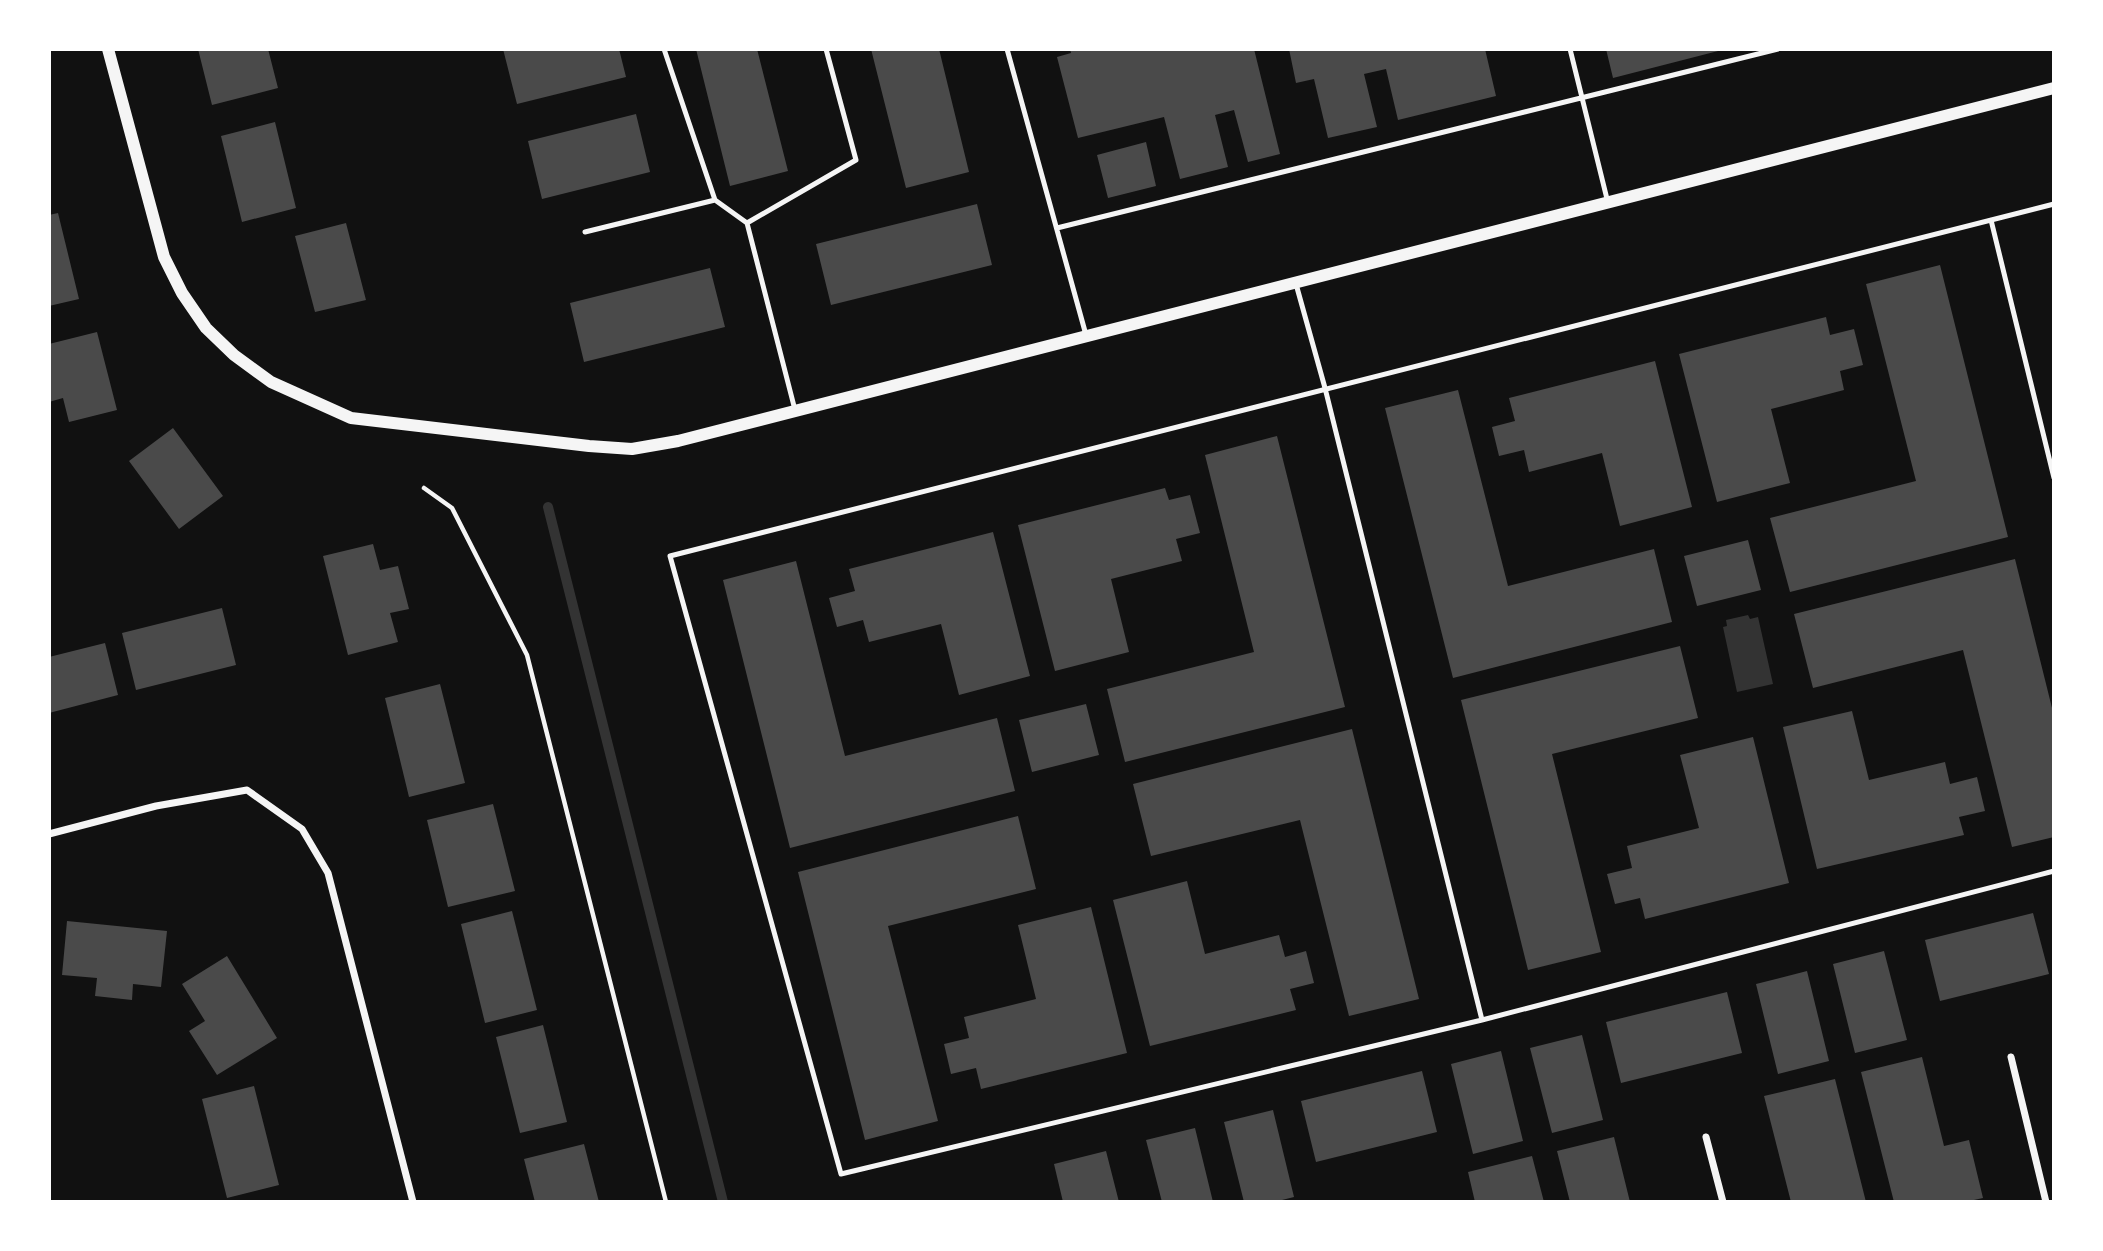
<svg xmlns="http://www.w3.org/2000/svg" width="2103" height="1251" font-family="'Libre Baskerville',serif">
	<rect width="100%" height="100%" fill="#111"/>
	<!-- water -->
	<path fill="#333" d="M1748,615l2,4 8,-2 15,67 -36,8 -14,-65 4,-1 -1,-6z"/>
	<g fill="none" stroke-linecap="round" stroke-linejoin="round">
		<!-- stream -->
		<path stroke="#333" stroke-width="10" d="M548,507l175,695"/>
	</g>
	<!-- building -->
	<path fill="#4a4a4a" d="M198,49h70l10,39 -66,17z
		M503,49h116l7,28 -109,27z
		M696,49h61l31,122 -58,15z
		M871,49h68l30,123 -63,16z
		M1070,49h184l26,105 -32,8 -14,-52 -19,5 13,52 -48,12 -16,-62 -86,21 -21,-81 14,-4z
		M1289,49h196l11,47 -98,24 -12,-51 -22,5 13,53 -49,11 -14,-59 -18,4z
		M1606,49h116v1l-109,28z
		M636,114l14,58 -108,27 -14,-58z
		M275,122l21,86 -54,14 -21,-86z
		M1146,142l10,44 -48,12 -11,-43z
		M977,204l15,61 -161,40 -15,-61z
		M58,213l21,86 -30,7v-91z
		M346,223l20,77 -51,12 -20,-76z
		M1940,265l68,272 -218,55 -20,-74 146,-37 -50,-197z
		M710,268l15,59 -141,35 -14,-59z
		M1826,317l4,18 24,-6 9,36 -23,6 4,19 -73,19 19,74 -73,19 -38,-148z
		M97,332l20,78 -48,12 -6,-24 -14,4v-58z
		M1655,361l37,146 -72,19 -18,-73 -73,19 -5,-22 -25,6 -7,-29 23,-6 -6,-23z
		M1458,390l50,196 146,-37 18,73 -219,56 -68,-270z
		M173,428l50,68 -44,33 -50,-68z
		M1277,436l68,271 -220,55 -18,-73 147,-37 -49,-197z
		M1165,488l4,12 21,-5 10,38 -24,6 6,22 -71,18 18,73 -74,19 -37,-146z
		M993,532l37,144 -71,19 -18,-71 -72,18 -6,-22 -26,7 -8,-29 26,-7 -6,-22z
		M1748,540l13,50 -64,16 -13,-50z
		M373,544l7,26 18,-4 11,43 -19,4 8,29 -50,13 -25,-99z
		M2015,559l39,157v121l-42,10 -49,-197 -150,38 -19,-74z
		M796,561l49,195 152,-38 18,73 -225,57 -67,-268z
		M222,608l14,57 -100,25 -14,-57z
		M105,643l13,52 -69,18v-56z
		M1680,646l18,72 -146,36 49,198 -73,18 -67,-270z
		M440,684l25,99 -56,14 -24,-99z
		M1086,704l13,51 -67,17 -13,-52z
		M1852,711l17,69 76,-18 5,22 27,-7 8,34 -26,6 5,18 -147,34 -34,-142z
		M1352,729l67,270 -70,17 -49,-196 -149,36 -18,-72z
		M1753,737l36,146 -144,36 -5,-21 -25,6 -8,-30 25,-6 -5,-22 72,-18 -19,-73z
		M493,804l22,87 -67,16 -21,-87z
		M1018,816l18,73 -148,37 50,195 -73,19 -67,-268z
		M1187,881l18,73 74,-19 6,22 21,-6 8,32 -24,6 6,21 -146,36 -37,-146z
		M1091,907l36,146 -146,36 -5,-21 -25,6 -7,-30 25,-6 -5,-21 72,-18 -18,-74z
		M512,911l25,99 -52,13 -24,-99z
		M2033,913l16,61 -109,27 -15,-61z
		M67,921l100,10 -6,56 -28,-3 -1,16 -37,-4 2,-18 -35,-3z
		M1884,951l23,89 -52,13 -22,-89z
		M227,956l50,82 -60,37 -28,-44 16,-10 -23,-37z
		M1807,971l22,90 -51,13 -22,-90z
		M1727,992l15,61 -121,30 -15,-61z
		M543,1025l24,97 -47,11 -24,-96z
		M1582,1035l21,85 -51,13 -22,-85z
		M1501,1051l22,90 -50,13 -22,-90z
		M1922,1057l22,89 25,-6 14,58 -18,4h-71l-33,-130z
		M1422,1071l15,61 -121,30 -15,-61z
		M1835,1079l31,123h-75l-27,-106z
		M254,1086l25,99 -52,13 -25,-99z
		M1273,1110l21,87 -20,5h-30l-20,-80z
		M1195,1128l18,74h-51l-16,-62z
		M1614,1137l16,65h-60l-13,-51z
		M584,1144l15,58h-64l-11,-43z
		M1106,1151l13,51h-56l-9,-38z
		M1532,1156l12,46h-69l-7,-30z"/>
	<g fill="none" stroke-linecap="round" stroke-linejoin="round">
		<!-- path -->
		<path stroke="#f5f5f5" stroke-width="4.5" d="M424,488l28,20 75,147 139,547"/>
		<!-- service -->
		<path stroke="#f5f5f5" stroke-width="5" d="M664,49l51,151 32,23 48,187
			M1007,49l79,286
			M1570,49l38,154
			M2054,204l-1384,352 171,618 641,-154 572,-149
			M1991,220l63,258
			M747,223l109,-63 -30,-111
			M1057,228l721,-179
			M585,232l130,-32
			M1296,284l29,104 157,632"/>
		<!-- minor -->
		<path stroke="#f5f5f5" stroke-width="7" d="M49,834l107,-28 91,-16 55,39 26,44 85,329
			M2011,1057l35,145
			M1706,1137l17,65"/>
		<!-- tertiary -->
		<path stroke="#f5f5f5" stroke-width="12" d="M108,49l56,208 18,36 24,35 28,27 37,27 80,36 238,28 43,3 46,-8 1376,-353"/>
	</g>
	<!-- border -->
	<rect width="2103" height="1251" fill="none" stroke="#ffffff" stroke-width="102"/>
</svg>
